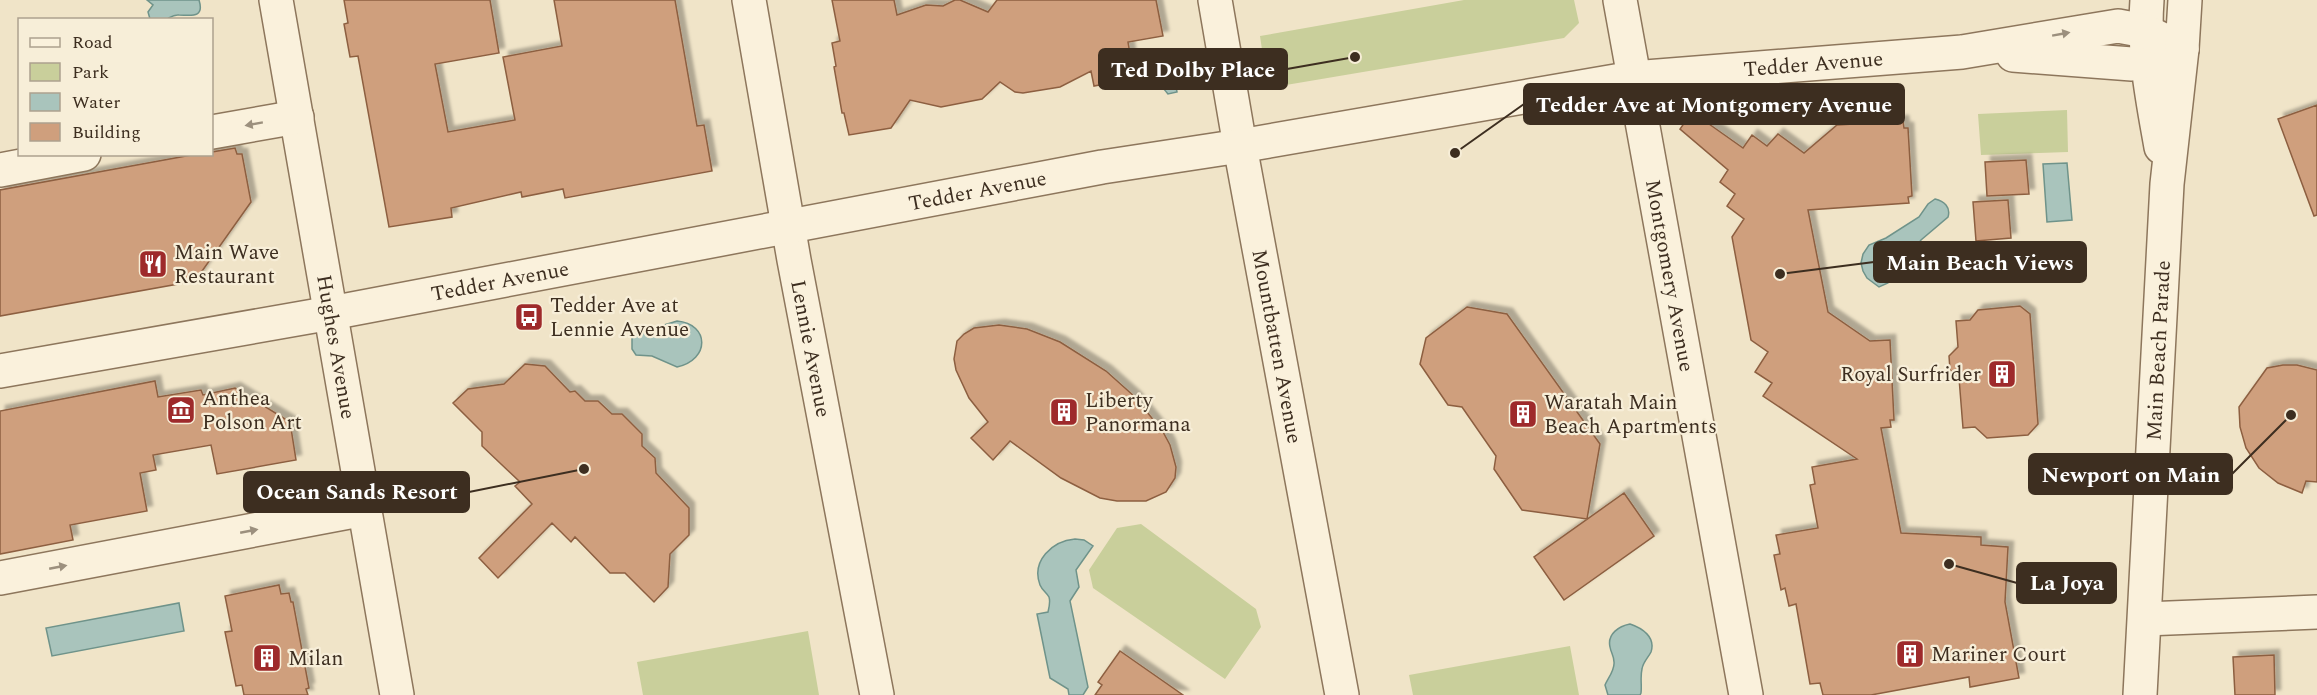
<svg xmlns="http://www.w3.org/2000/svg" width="2317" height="695" font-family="Spectral,serif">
	<defs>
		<filter id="shadow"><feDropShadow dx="5.5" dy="-5.5" stdDeviation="1.5" flood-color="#0004"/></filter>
	</defs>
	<rect width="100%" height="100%" fill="#f0e4c8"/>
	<!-- green -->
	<path fill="#c9cf9b" d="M1464,0h110l5,23 -15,15 -284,48 -14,-9 -6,-41z
		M2067,110l1,42 -87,3 -3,-41z
		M1141,524l115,85 5,18 -36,52 -132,-91 -4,-18 28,-42z
		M808,631l11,64h-176l-6,-33z
		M1570,646l9,49h-166l-4,-20z"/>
	<!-- water -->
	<path fill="#a9c4bc" stroke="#6f938a" stroke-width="1.5" d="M147,0h52c6,19 -9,15 -20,15 -6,-1 -9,3 -14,5 -4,1 -10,-1 -15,-1l-2,-7 5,-7z
		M1169,51l8,41 -9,2c-8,-11 -14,-11 -28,-9l-5,-28z
		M2067,163l5,57 -25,2 -4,-58z
		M1935,199c9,2 16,8 13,18l-27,23 -33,43 -9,4 -12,-9 -4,-7 -2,-8 2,-9 6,-9 17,-7 33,-21 9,-13z
		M677,321c33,3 33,39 0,46l-25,-11 -16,-1 -4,-6v-11l6,-5z
		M1075,539l9,1 9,6 -17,24 3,17 -9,14 18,86 -5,8h-14l-1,-6 -18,-11 -13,-64 11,-2c1,-4 2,-12 1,-15 -2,-4 -7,-7 -9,-12 -9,-24 12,-44 35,-46z
		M179,603l5,28 -132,25 -6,-28z
		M1630,624c12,4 26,13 21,28 -3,6 -8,10 -9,17 -2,8 0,16 -1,24l-1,2h-32l-3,-10c3,-7 10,-15 9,-23 0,-6 -3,-9 -4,-15 -3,-13 9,-21 20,-23z"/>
	<!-- building -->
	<path fill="#cf9f7d" stroke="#8d5f41" stroke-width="1.5" filter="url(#shadow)" d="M344,0h146l9,53 -64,11 13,68 67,-12 -12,-63 59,-11 -8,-46h121l22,126 7,-1 8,46 -147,27 -2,-9 -41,8 -1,-5 -70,16 1,9 -63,10 -31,-171 -8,1 -6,-33 4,-1z
		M832,0h62l3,15 29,-10 17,1 12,-6h5l28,12 9,-12h159l7,36 -35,6 6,36 -40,8 -3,-15 -31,16 -37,6 -8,-1 -15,-10 -18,17 -41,8 -31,-7 -19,28 -42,7 -5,-22h-2l-8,-46 2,-1 -4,-23 8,-2z
		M2317,105v110l-3,1 -36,-97z
		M1692,112l51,36 9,-13 15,11 11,-12 26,19 33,-28 66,-4 1,7h4l4,68 -4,1 1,6 -101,7 20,102 42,29 20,-1 4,80h-4l1,7 -10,1 20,105 80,4v8l27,2 -3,55 14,76 -49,9 -1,-10 -98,18h-48l-3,-12 -10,1 -14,-80 -7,2 -4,-18 -4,2 -7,-35 6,-1 -4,-19 42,-7 -8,-43 5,-1 -3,-17 45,-8 -94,-63 9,-13 -17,-11 13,-20 -17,-12 -19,-103 12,-18 -17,-13 8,-12 -15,-12 8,-12 -48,-41z
		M235,148l2,6h5l9,48 -56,79 -195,35v-126l197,-36h15v-2z
		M2026,160l3,34 -42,2 -2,-34z
		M2008,200l3,38 -35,3 -3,-39z
		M2020,306l10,8 8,110 -10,11 -41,3 -12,-11 -12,1 -4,-50 -9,-8 -1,-14 9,-9 -2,-26 14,-1 8,-10z
		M1467,307l40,7 93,130 -13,75 -65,-9 -28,-41 2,-13 -34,-49 -14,-2 -28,-41 6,-26z
		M999,325l28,4 33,13 46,29 29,26 28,35 7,13 6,22 -1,11 -9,14 -20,9h-29l-17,-3 -39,-20 -51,-37 -17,19 -22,-22 17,-16 -19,-24 -13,-28 -2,-11 3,-18 7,-7 10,-6z
		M525,364l20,2 25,26 5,-1 10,10h13l14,13h10l20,20v12l13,12 1,15 33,35v27l-19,19 -2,33 -14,15 -29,-29h-15l-35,-36 -4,5 -19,-19 -54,55 -19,-20 53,-54 -17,-18 5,-4 -38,-36v-14l-29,-29 15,-14 36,-5z
		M2283,365h14l20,5v112l-11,-1 -4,12 -24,-10 -19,-15 -13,-20 -6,-21 -1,-20 28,-39z
		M155,381l3,16 43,-7 2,5 32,-7 55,34 6,38 -79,14 -6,-29 -58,10 3,15 -16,3 7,38 -77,14 3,15 -73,14v-143z
		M1624,493l30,43 -90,64 -30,-43z
		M279,585l2,9 8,-1 2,9h2l16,86 -3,1 2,6h-64l-2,-10 -6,1 -11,-54 7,-1 -7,-35z
		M1120,651l63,44h-88l7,-10 -4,-3z
		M2274,655l1,40h-40l-2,-38z"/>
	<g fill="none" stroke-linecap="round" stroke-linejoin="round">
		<!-- minor casing -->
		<g stroke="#8d765c" stroke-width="36">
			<g id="minor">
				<path id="s1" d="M276,0l121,695"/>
				<path id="s2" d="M749,0l45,260 83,435"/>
				<path id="s3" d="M1215,0l25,146 102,549"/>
				<path id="s4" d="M1620,0l126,695"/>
				<path d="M2147,0c-4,53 5,96 14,147"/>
				<path d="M2013,55l119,9 32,-7 18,-8"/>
				<path d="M212,132l85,-15"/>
				<path d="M0,170l84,-16"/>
				<path id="s5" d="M0,371l331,-58 771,-146 138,-21 393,-68 329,-26 156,-26 27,5 37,18"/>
				<path d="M0,578l365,-69"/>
				<path d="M2145,619l172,-7"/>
				<path id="s6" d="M2140,695l27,-511 15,-135 3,-49"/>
			</g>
		</g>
		<!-- minor -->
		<use href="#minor" stroke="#faf1dc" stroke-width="33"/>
	</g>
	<!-- one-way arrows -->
	<defs><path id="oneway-solid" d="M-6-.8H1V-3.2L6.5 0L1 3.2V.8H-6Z" transform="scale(1.5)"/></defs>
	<g fill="#9c907e">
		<use href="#oneway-solid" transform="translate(2061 34) rotate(-10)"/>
		<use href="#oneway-solid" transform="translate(254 124) rotate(170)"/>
		<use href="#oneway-solid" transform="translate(249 531) rotate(-11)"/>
		<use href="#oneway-solid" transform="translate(58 567) rotate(-11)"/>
	</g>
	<!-- icons -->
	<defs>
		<g id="restaurant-square" transform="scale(1.5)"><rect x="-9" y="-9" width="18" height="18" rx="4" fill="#9e2a2b" stroke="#f7eed8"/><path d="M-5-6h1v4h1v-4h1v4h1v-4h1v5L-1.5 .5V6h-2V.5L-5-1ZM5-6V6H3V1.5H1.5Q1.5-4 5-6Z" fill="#fff"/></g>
		<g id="bus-square" transform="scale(1.5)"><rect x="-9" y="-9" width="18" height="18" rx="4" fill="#9e2a2b" stroke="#f7eed8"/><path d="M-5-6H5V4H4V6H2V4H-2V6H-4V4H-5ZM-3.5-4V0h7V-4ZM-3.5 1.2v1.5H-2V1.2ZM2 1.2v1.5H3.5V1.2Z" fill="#fff"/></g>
		<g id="building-square" transform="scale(1.5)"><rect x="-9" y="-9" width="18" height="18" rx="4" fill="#9e2a2b" stroke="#f7eed8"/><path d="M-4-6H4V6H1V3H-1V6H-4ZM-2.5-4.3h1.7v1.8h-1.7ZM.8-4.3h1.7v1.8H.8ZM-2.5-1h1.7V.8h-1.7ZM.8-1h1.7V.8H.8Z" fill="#fff"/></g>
		<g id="museum-square" transform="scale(1.5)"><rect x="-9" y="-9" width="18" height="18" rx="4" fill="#9e2a2b" stroke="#f7eed8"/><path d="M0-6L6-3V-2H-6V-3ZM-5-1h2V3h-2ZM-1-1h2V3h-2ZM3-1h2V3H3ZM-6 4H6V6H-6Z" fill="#fff"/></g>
	</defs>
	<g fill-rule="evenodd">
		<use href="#restaurant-square" x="153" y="264"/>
		<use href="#bus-square" x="529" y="317"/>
		<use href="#building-square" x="2002" y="374"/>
		<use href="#museum-square" x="181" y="410"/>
		<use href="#building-square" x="1064" y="412"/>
		<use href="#building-square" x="1523" y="414"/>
		<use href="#building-square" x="1910" y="654"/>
		<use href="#building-square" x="267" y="658"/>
	</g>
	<g text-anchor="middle" stroke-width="4.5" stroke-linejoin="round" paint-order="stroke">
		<!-- street labels -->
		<g font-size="21" fill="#3d2e20" stroke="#f7eed8">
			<text dy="7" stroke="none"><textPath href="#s5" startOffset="1840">Tedder Avenue</textPath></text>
			<text dy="7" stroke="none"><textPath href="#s5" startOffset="994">Tedder Avenue</textPath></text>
			<text dy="7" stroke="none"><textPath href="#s4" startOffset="280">Montgomery Avenue</textPath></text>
			<text dy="7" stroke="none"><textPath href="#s5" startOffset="508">Tedder Avenue</textPath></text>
			<text dy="7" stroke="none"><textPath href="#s1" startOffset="352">Hughes Avenue</textPath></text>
			<text dy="7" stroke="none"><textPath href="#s2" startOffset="354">Lennie Avenue</textPath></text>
			<text dy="7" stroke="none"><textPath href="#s3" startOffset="352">Mountbatten Avenue</textPath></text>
			<text dy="7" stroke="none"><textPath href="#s6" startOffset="345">Main Beach Parade</textPath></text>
		</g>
		<!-- poi labels -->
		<g font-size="21" fill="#3d2e20" stroke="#f7eed8" text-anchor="start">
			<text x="174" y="259">Main Wave<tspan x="174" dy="24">Restaurant</tspan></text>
			<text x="550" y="312">Tedder Ave at<tspan x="550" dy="24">Lennie Avenue</tspan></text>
			<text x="1981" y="381" text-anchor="end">Royal Surfrider</text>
			<text x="202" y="405">Anthea<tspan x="202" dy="24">Polson Art</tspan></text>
			<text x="1085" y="407">Liberty<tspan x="1085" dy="24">Panormana</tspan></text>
			<text x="1544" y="409">Waratah Main<tspan x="1544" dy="24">Beach Apartments</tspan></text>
			<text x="1931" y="661">Mariner Court</text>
			<text x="288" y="665">Milan</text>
		</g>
	</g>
	<!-- callouts -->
	<path fill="none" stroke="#3d2e20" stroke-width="2" d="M1355 57L1287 69M1455 153L1524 104M1780 274L1874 262M2291 415L2232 474M584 469L469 492M1949 564L2017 583"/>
	<g fill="#3d2e20" stroke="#f7eed8" stroke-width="2">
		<circle cx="1355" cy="57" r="6"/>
		<circle cx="1455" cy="153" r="6"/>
		<circle cx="1780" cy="274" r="6"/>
		<circle cx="2291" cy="415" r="6"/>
		<circle cx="584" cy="469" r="6"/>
		<circle cx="1949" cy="564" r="6"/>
	</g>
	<g fill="#3d2e20" stroke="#3d2e20" stroke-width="2">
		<rect x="1099" y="49" width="188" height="40" rx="6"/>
		<rect x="1524" y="84" width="380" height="40" rx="6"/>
		<rect x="1874" y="242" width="212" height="40" rx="6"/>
		<rect x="2029" y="454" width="203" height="40" rx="6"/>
		<rect x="244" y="472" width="225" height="40" rx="6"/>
		<rect x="2017" y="563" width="99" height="40" rx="6"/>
	</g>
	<g font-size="22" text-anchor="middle" font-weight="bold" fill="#fff">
		<text x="1193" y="77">Ted Dolby Place</text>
		<text x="1714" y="112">Tedder Ave at Montgomery Avenue</text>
		<text x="1980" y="270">Main Beach Views</text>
		<text x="2131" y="482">Newport on Main</text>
		<text x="357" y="499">Ocean Sands Resort</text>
		<text x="2067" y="590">La Joya</text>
	</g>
	<!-- legend -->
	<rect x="18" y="18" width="195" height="138" fill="#f7eed8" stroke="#ada18e" stroke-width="1.5"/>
	<rect x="30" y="38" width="30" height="9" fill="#faf1dc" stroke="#ada18e" stroke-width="1.5"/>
	<text x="72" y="48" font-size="18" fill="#3d2e20">Road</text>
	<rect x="30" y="63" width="30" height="18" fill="#c9cf9b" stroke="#ada18e" stroke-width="1.5"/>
	<text x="72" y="78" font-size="18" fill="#3d2e20">Park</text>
	<rect x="30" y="93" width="30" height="18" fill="#a9c4bc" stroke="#ada18e" stroke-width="1.5"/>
	<text x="72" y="108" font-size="18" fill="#3d2e20">Water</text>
	<rect x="30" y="123" width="30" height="18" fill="#cf9f7d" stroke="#ada18e" stroke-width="1.5"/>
	<text x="72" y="138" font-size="18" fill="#3d2e20">Building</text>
</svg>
